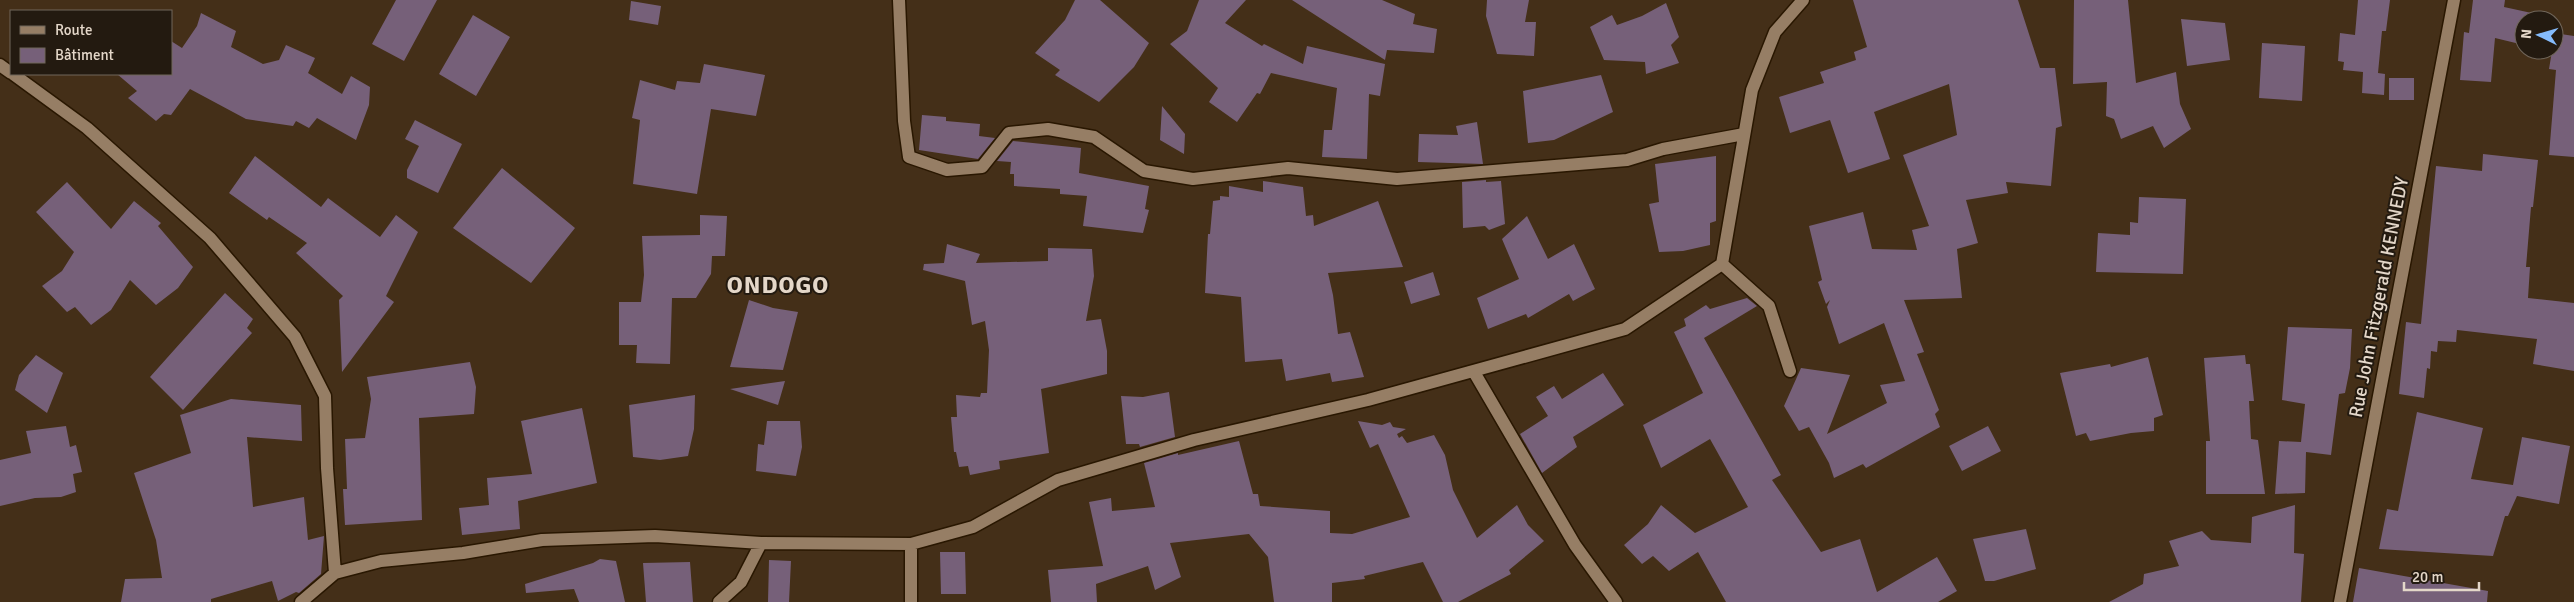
<svg xmlns="http://www.w3.org/2000/svg" width="2574" height="602" font-family="Signika,sans-serif">
	<rect width="100%" height="100%" fill="#442f18"/>
	<!-- building -->
	<path fill="#766079" d="M396,0h41l-33,61 -32,-17z
		M1075,0h25l49,43 -15,24 -35,35 -44,-27 5,-5 -25,-17 30,-33z
		M1199,0h47l-21,23 37,23 2,-2 39,20 4,-18 78,18 -5,32 -11,-2 -2,65 -45,-2 2,-27h8l5,-42 -66,-15 -11,21 -3,-1 -20,29 -28,-20 9,-14 -48,-44 17,-13z
		M1292,0h90l33,14 -2,10 24,5 -3,24 -47,-3 -2,10z
		M1487,0h42l-4,22h11l-2,34 -37,-2 -11,-38z
		M1853,0h165l22,68h15l7,58 -6,2 -5,58 -45,-4 2,11 -42,7 12,43 -21,6 5,49 -58,2 20,52 -7,2 22,56 -4,4 5,13 -74,41 -3,-4 -29,14 -5,-15 -20,-36 -10,4 -15,-25 17,-38 49,7 -23,59 60,-31 -7,-18 25,-4 -21,-58 -45,21 -12,-37 3,-7 -4,4 -8,-22 4,-2 -13,-54 54,-14 9,37 45,1 -5,-20 17,-4 -26,-71 54,-20 -8,-51 -75,28 16,47 -42,14 -18,-53 -40,13 -11,-36 45,-14 -4,-11 36,-12 -2,-8 13,-5z
		M2074,0h54l8,83 40,-11 4,32 11,25 -27,19 -11,-22 -32,13 -7,-20 -8,-3 1,-34 -34,2z
		M2358,0h32l-4,31h-4l-4,42 7,1 -1,21 -22,-2 1,-21 -20,-2 1,-8 -6,-1 2,-28 15,2z
		M2473,0h32l-1,7 46,10 -1,3h-25v25l-29,-7 -4,44 -31,-2 4,-48 5,1z
		M631,1l30,5 -3,19 -29,-5z
		M1666,3l13,34 -8,8 8,18 -33,11 -1,-12 -41,-2 -14,-33 22,-12 5,10 25,-9z
		M201,13l35,18 -5,16 32,17 16,-4 7,-15 29,13 -7,15 34,21 9,-18 19,11 -1,18 -13,35 -39,-22 -8,10 -13,-7 -3,5 -47,-7 -56,-30 -19,26 -7,-1 -8,7 -28,-23 9,-7 -20,-17h54v-33l11,7 15,-22z
		M473,15l37,22 -34,59 -37,-22z
		M2181,19l44,4 5,37 -43,6z
		M2554,33l20,3v121l-25,-2 7,-85 -7,-1 3,-18 -6,-1h8z
		M2262,43l43,3 -3,55 -43,-3z
		M704,64l61,11 -9,41 -45,-7 -14,85 -64,-10 7,-64 -8,-2 8,-38 35,10 2,-9 23,2z
		M1601,75l12,37 -59,28 -26,3 -5,-52z
		M2389,78h25v22h-25z
		M1162,106l23,28 -1,20 -24,-14z
		M922,115l24,2v4l34,3 -1,12 16,2 -17,21 -59,-9z
		M415,120l47,24 -24,49 -31,-15v-8l12,-24 -14,-7z
		M1477,122l6,42 -65,-2 1,-28 39,1 -2,-9z
		M1013,141l68,7 -2,25 70,13 -4,23 4,1 -6,23 -60,-7 4,-30 -27,-2v-5l-46,-3v-12h-4l1,-12 -14,-1z
		M2483,154l55,6 -5,47h-2l-5,60h4l-2,31 46,5v68l-41,-7 4,-25 -80,-9 -1,12 -18,-1 -1,11 -6,-1 -1,18 -3,-1 -3,30 -25,-4 7,-72 15,2 15,-158 46,5z
		M255,156l66,51 7,-9 52,39 16,-22 22,17 -32,64 8,6 -52,70 -3,-72 4,-4 -47,-43 11,-10 -38,-26 -2,3 -38,-27z
		M1716,156v65l-6,2v22l-27,6 -24,1 -10,-48 10,-2 -4,-38z
		M502,168l73,60 -44,55 -78,-55z
		M1486,180v2l15,-1 4,43 -16,6 -4,-4 -22,2 -1,-46z
		M1263,181l40,6 3,29 7,-1 1,11 64,-25 25,66 -75,6 5,22 5,39 12,-2 14,45 -32,5 -2,-9 -44,8 -4,-22 -37,3 -4,-65 -36,-4 3,-59h2l3,-33 7,-1v-4l9,1v-11l34,6z
		M67,182l44,47 23,-28 27,22 -3,3 35,41 -15,21 -22,17 -26,-25 -19,30 -20,15 -16,-18 -8,5 -25,-26 20,-15 12,-19 -38,-40z
		M2139,197l47,2 -3,75 -87,-2 2,-39 32,2v-13l8,1z
		M700,215l27,1 -2,40h-13l-1,18 -15,24h-24l-2,66 -34,-1 1,-18h-18v-43h22l3,-27 -2,-39 58,-1z
		M1527,216l21,43 26,-15 21,45 -22,12 -4,-7 -41,24 -2,-4 -38,15 -11,-31 42,-19 -17,-40z
		M947,244l33,10 -4,9 72,-2v-13l44,1 2,27 -8,45 15,-2 6,32v23l-66,15 8,64 -50,8 1,8 -30,6 -2,-9 -9,1 -3,-15h-2l-3,-35h6l-1,-22 24,2 1,-4h6l2,-43 -4,-29 -13,4 -7,-44 -42,-11 1,-6 20,-1z
		M1433,272l7,23 -29,9 -7,-22z
		M225,293l28,26 -6,9 5,5 -69,77 -33,-33z
		M1747,298l10,8 -53,32 77,137 -9,5 49,72 39,-13 17,53 60,-35 20,34 -19,11h-212l-28,-50 -29,19 -16,-15 -11,8 -18,-19 24,-21 13,-19 34,28 53,-26 -38,-68 -49,29 -18,-43 60,-32 -29,-61 12,-6 -2,-7 22,-14 4,4z
		M749,300l24,8 25,4 -15,58 -53,-3z
		M2288,327l64,2 -2,39 -5,25 -6,1 -8,61 -25,-3 -1,41 -30,1 4,-53 22,1 4,-38 -23,-4z
		M36,355l27,18 -16,40 -32,-23 4,-15z
		M2245,355l1,9h4l4,37h-5l2,38 7,1 7,54h-59v-53h4l-6,-83z
		M2148,357l15,58 -9,3v13l-23,2 -41,8 -4,-8 -10,3 -16,-63 50,-9 1,3z
		M470,362l6,25 -2,27 -55,4 3,102 -77,5 -2,-36h4l-2,-50 20,-1 6,-39 -4,-22z
		M1603,373l21,32 -51,32 4,10 -35,26 -22,-39 28,-18 -12,-19 18,-11 8,13z
		M785,381l-7,24 -48,-16z
		M1169,392l6,45 -35,10 -1,-3h-13l-5,-48 22,1z
		M695,395l-1,34 -6,27 -28,4 -27,-3 -4,-52z
		M231,399l70,6 1,36 -55,-4 6,70 51,-10 4,43 16,-4 -3,38 -22,19 -3,-1 -18,9 -6,-20 -61,18v3h-90l4,-23 37,-1 -6,-38 -22,-67 57,-20 -11,-38z
		M582,408l15,75 -79,18 2,28 -58,6 -3,-27 30,-3 -2,-27 45,-4 -11,-53z
		M2417,412l66,16 -12,51 42,6 9,-48 48,9 -11,58 -42,-8 -9,20h-3l-12,40 -114,-7 8,-40 11,2z
		M767,421h33l2,26 -6,29 -40,-5 2,-27 6,1z
		M1358,421l24,4 8,-3 3,5 13,2 -9,5 2,4 3,-2 5,7 27,-8 11,20 8,35 24,48 40,-33 11,20 16,16 -35,29 2,4 -53,28h-15l-20,-40 -59,14 1,3 -33,4v19h-58l-6,-45 -19,-23 -79,9 11,34 -26,13 -7,-24 -52,18 1,18h-46l-3,-32 55,-4 -14,-64 22,-4 1,13 43,-4 -11,-44 34,-10v2l61,-14 14,53h5l2,12 70,5v22l22,1 58,-17 -32,-73 -8,4z
		M66,426l4,21 6,-2 6,27 -9,2 3,18 -15,5 -26,1 -35,8v-46l31,-7 -5,-22z
		M1988,426l13,25 -39,20 -13,-25z
		M2295,505l-1,48 10,1 -3,48h-192l34,-18 1,-10 35,-8 -10,-25 33,-10 9,9 40,3 1,-26z
		M2026,529l10,40 -42,12h-9l-12,-42z
		M940,552h25l1,42h-25z
		M600,559l16,2 9,41h-46l-5,-13 -48,4 -1,-9 68,-21z
		M769,560l22,1 -2,41h-21z
		M690,562l3,40h-47l-3,-39z
		M2359,568l129,23 -1,11h-134z"/>
	<g fill="none" stroke-linecap="round" stroke-linejoin="round">
		<!-- minor casing -->
		<g stroke="#291701" stroke-width="15">
			<path id="minor" d="M899,0l5,121 5,36 38,13 35,-3 27,-34 39,-4 46,8 50,34 49,8 95,-11 109,11 230,-19 36,-11 81,-15
				M0,65l11,8
				M13,74l74,54 123,110 85,99 30,59 2,72 8,105
				M1790,371l-21,-65 -47,-42 30,-174 23,-58 28,-32
				M1474,372l101,173 41,57
				M911,544v58
				M301,602l34,-29 46,-12 82,-8 79,-13 113,-4 106,7 150,1 62,-17 85,-47 136,-40 174,-40 257,-71 97,-65
				M719,602l22,-20 20,-39
				M2340,602l114,-602"/>
		</g>
		<!-- minor -->
		<use href="#minor" stroke="#967e65" stroke-width="12"/>
	</g>
	<g text-anchor="middle" stroke-width="4" stroke-linejoin="round" paint-order="stroke">
		<!-- street labels -->
		<g font-size="19" fill="#e4d7c9" stroke="#231a10">
			<text transform="translate(2378 297) rotate(-79)" y="7">Rue John Fitzgerald KENNEDY</text>
		</g>
		<!-- district labels -->
		<g font-size="24" font-weight="bold" letter-spacing="1" fill="#e4d7c9" stroke="#231a10">
			<text x="778" y="293">ONDOGO</text>
		</g>
	</g>
	<!-- legend -->
	<rect x="10" y="10" width="162" height="65" fill="#231a10" stroke="#70665a"/>
	<rect x="20" y="26" width="25" height="8" fill="#967e65" stroke="#70665a"/>
	<text x="55" y="35" font-size="15" fill="#e4d7c9">Route</text>
	<rect x="20" y="48" width="25" height="15" fill="#766079" stroke="#70665a"/>
	<text x="55" y="60" font-size="15" fill="#e4d7c9">Bâtiment</text>
	<!-- north arrow -->
	<g transform="translate(2539 35) rotate(275)"><circle r="24" fill="#231a10" stroke="#70665a"/>
	<path d="M0-4L9 19L0 12L-9 19Z" fill="#85bbfb"/>
	<text y="-8" font-size="14" font-weight="bold" text-anchor="middle" fill="#e4d7c9">N</text>
	</g>
	<!-- scale -->
	<path d="M2404 582v8h75v-8" fill="none" stroke="#e4d7c9" stroke-width="2.5"/>
	<text x="2412" y="582" font-size="15" fill="#e4d7c9" stroke="#231a10" stroke-width="4" paint-order="stroke">20 m</text>
</svg>
